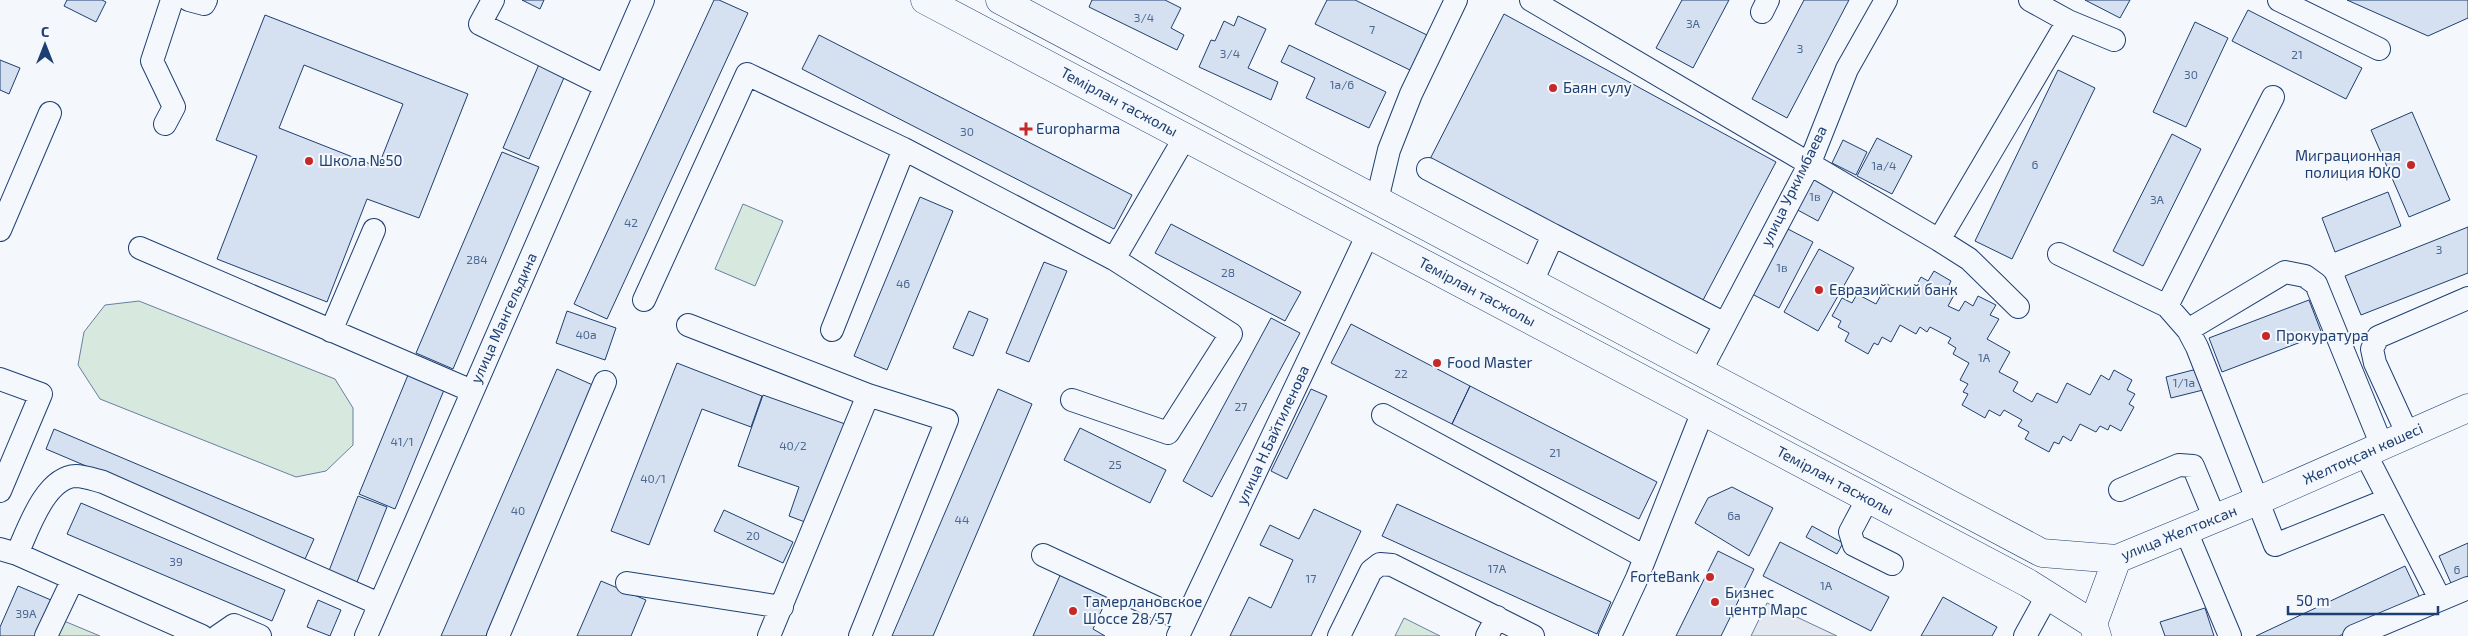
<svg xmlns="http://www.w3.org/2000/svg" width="2468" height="636" font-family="'Exo 2',sans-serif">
	<rect width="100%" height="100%" fill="#f4f7fb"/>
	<!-- green -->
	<path fill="#d7e8df" stroke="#687fa3" d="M743,204l40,17 -28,65 -40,-17z
		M139,301l196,78 18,29v37l-27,26 -30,6 -196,-78 -22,-34 6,-33 21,-27z
		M1404,618l36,18h-45z
		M64,621l36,15h-42z"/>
	<!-- parking -->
	<path fill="#e3e8f0" stroke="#687fa3" d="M1767,603l70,33h-86z"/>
	<!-- building -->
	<path fill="#d5e0f0" stroke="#1d3f73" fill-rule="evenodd" d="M67,0h35l4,2 -10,20 -32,-16z
		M522,0h22l-4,9z
		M714,0h5l29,13 -141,306 -33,-15z
		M1092,0h73l16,8 -10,20 13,7 -7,15 -88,-43z
		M1327,0h28l74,36 -17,35 -97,-47z
		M1682,0h47l-36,68 -37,-20z
		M1804,0h45l-62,118 -35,-19z
		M2085,0h45l-10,18z
		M2347,0h121v18l-40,18z
		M2248,10l114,58 -16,31 -114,-58z
		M1504,14l272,148 -75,142 -273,-141z
		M265,15l203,79 -49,124 -52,-19 -40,103 -110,-43 40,-103 -41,-16zM304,65l99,39 -25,63 -99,-39z
		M1238,16l28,13 -18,39 30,14 -7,18 -72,-33 12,-27 4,1 9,-20 10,5z
		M2195,22l33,16 -42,89 -33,-15z
		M819,35l313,160 -18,34 -312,-160z
		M1289,45l97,47 -17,36 -63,-30 9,-20 -34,-16z
		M0,60l20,8 -11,26 -9,-4z
		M540,62l26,11 -37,86 -26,-11z
		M2058,70l37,18 -83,171 -37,-18z
		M2412,112l38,88 -41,17 -38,-87z
		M2172,134l29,15 -58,117 -30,-15z
		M1877,138l35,18 -20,38 -35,-18z
		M1843,140l24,12 -11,23 -24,-12z
		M502,152l37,15 -86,202 -37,-16z
		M1812,174l24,12 -18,35 -24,-13z
		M2388,192l13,34 -66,26 -13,-34z
		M920,197l33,14 -66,159 -33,-14z
		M1171,224l130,68 -16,29 -130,-68z
		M2468,227v46l-107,42 -16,-39z
		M1786,228l27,14 -34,66 -27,-14z
		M1819,249l35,19 -36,63 -34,-19z
		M1044,262l23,9 -38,91 -23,-9z
		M1934,271l17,10 -5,10 8,4 -6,11 11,5 6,-10 8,5 5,-10 18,9 -6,10 9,4 -12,20 23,13 -11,20 19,10 -5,9 19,11 5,-9 20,10 10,-20 23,12 11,-20 8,5 5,-10 18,10 -5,10 8,4 -6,10 5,3 -13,24 -11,-6 -2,5 -8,-4 -4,6 -16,-8 -9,17 -8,-5 -4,8 -5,-2 -5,10 -24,-13 4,-7 -11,-6 4,-6 -18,-10 -4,6 -11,-6 -4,8 -23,-13 6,-11 -5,-2 5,-8 -8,-4 9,-17 -16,-9 3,-6 -8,-5 3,-5 -21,-11 -3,5 -7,-5 -4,7 -16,-9 -9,17 -9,-5 -4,8 -4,-2 -6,11 -23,-13 4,-8 -11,-6 3,-6 -9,-5 10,-18 10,5 5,-9 19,10 11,-20 23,13 11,-20 7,4z
		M2309,300l13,34 -100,38 -13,-34z
		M567,311l49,17 -11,32 -49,-17z
		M969,311l19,8 -15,37 -20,-8z
		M1271,318l29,15 -88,164 -29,-16z
		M1351,324l119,62 -18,38 -121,-61z
		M677,363l85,33 -11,31 -49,-18 -53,136 -38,-14z
		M557,369l38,17 -109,250h-45z
		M2197,369l6,21 -32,8 -5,-21z
		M408,375l36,15 -49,119 -36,-15z
		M1470,386l187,96 -18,37 -187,-95z
		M998,389l34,15 -99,232h-41z
		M1311,389l16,7 -40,83 -16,-8z
		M763,395l85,30 -35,100 -24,-9 10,-29 -61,-21z
		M1080,428l86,42 -16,33 -86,-43z
		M54,429l260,110 -9,20 -259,-110z
		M1732,487l41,21 -24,48 -54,-33 13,-25z
		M358,496l29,11 -32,80 -28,-11z
		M81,503l204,87 -13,31 -205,-87z
		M1397,504l214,98 -14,32 -215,-98z
		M1314,509l47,22 -50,105h-81l19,-39 22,11 22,-48 -33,-15 10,-20 29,14z
		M724,510l69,32 -10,21 -69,-32z
		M1812,526l31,17 -6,11 -31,-17z
		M1780,542l109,55 -18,34 -108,-55z
		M2468,543v40l-14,7 -15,-34z
		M1718,551l36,18 -33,67h-45z
		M2405,566l15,32 -81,38h-83z
		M1062,571l48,21 -17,37 12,7h-72z
		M601,581l45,19 -15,36h-54z
		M18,586l33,14 -16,36h-35v-9z
		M1943,597l54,30 -5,9h-71z
		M318,600l23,10 -11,26 -23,-9z
		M2205,608l9,28h-49l-5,-14z"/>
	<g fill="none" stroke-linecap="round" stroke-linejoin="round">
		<!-- minor casing -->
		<g stroke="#1d3f73" stroke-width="24">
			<path id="minor" d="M189,0l15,4 2,-4
				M493,0l-13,24 125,62
				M1531,0l408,240 30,19 49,48
				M2030,0l38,21 46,19
				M2279,0l100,49
				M1762,12l6,-12
				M2273,97l-106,209 21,24 9,17 78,198 112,-45
				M165,124l9,-17 -22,-46 20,-61
				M1428,169l125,66 -21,47
				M1377,200l12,-50 22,-56 45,-94
				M0,230l50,-117
				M1553,235l172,89
				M1939,240l129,-219
				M140,248l332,143
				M2059,254l108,52
				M644,300l103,-226 157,75 210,110
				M688,325l180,70 -99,241
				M832,330l72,-181
				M2188,330l97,-58 20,4 11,8 66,162
				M331,331l43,-101
				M1700,372l109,-207 38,-96 39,-69
				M0,379l41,15 -41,97
				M1072,400l96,33 63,-99 -117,-75 71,-122
				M1383,415l262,142
				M2408,435l-33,-72 -3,-14 6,-12 90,-39
				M2365,453l75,146
				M2120,490l59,-25 14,1 22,53
				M1868,498l-18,34 4,13 38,19
				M2186,531l44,105
				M0,549l17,5 185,82
				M17,554c11,-24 28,-77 59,-78 8,0 19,4 27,6l276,122
				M1043,555l142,66
				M627,583l155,24
				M46,636l27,-57
				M218,636l16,-11 26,11
				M366,636l277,-636
				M498,636l107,-254
				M860,636l87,-216 -79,-25
				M1178,636l190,-402
				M1339,636l32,-65 9,-7 12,1 141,71
				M1487,636l10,-19
				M1610,636l27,-58 66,-167
				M2025,636l22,-40
				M2354,636l114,-48"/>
		</g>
		<!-- major casing -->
		<g stroke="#1d3f73" stroke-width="29">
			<path id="major" d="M925,0l1103,583 65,41 4,12
				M1000,0l1042,553 75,6 140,-58 211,-93
				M2093,624l24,-65"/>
		</g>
		<!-- minor -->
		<use href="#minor" stroke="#f4f7fb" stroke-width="22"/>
		<!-- major -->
		<use href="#major" stroke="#f4f7fb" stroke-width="28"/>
	</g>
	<!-- markers -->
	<g fill="#c62828" stroke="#f4f7fb" stroke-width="2">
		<circle cx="1553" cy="88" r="5"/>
		<path d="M1023.5 121.5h5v5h5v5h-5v5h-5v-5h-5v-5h5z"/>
		<circle cx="309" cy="161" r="5"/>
		<circle cx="2411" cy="165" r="5"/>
		<circle cx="1819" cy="290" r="5"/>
		<circle cx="2266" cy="336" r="5"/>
		<circle cx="1437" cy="363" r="5"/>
		<circle cx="1710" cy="577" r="5"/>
		<circle cx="1715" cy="602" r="5"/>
		<circle cx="1073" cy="611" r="5"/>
	</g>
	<g text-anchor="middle" stroke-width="4" stroke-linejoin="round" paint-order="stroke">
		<!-- number labels -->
		<g font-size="12" fill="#4b6792">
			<text x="1144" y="22">3/4</text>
			<text x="1693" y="28">3А</text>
			<text x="1372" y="34">7</text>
			<text x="1800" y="53">3</text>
			<text x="1230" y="58">3/4</text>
			<text x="2297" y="59">21</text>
			<text x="2191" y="79">30</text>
			<text x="1342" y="89">1а/6</text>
			<text x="967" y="136">30</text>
			<text x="2035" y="169">6</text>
			<text x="1884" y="170">1а/4</text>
			<text x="1815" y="201">1в</text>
			<text x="2157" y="204">3А</text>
			<text x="631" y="227">42</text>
			<text x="2439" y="254">3</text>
			<text x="477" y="264">284</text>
			<text x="1782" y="272">1в</text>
			<text x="1228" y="277">28</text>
			<text x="903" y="288">46</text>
			<text x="586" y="339">40а</text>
			<text x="1984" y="362">1А</text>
			<text x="1401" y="378">22</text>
			<text x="2184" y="387">1/1а</text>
			<text x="1241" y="411">27</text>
			<text x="402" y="446">41/1</text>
			<text x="793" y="450">40/2</text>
			<text x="1555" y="457">21</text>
			<text x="1115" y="469">25</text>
			<text x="653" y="483">40/1</text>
			<text x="518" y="515">40</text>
			<text x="1734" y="520">6а</text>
			<text x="962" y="524">44</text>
			<text x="753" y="540">20</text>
			<text x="176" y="566">39</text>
			<text x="1497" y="573">17А</text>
			<text x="2457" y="574">6</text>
			<text x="1311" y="583">17</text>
			<text x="1826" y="590">1А</text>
			<text x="26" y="618">39А</text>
		</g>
		<!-- poi labels -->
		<g font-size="15" fill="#1d3f73" stroke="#f4f7fb" text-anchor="start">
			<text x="1563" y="93">Баян сулу</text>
			<text x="1036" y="134">Europharma</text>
			<text x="2401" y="161" text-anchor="end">Миграционная<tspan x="2401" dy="17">полиция ЮКО</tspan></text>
			<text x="319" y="166">Школа №50</text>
			<text x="1829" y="295">Евразийский банк</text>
			<text x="2276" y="341">Прокуратура</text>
			<text x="1447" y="368">Food Master</text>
			<text x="1700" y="582" text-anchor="end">ForteBank</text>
			<text x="1725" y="598">Бизнес<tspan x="1725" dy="17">центр Марс</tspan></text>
			<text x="1083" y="607">Тамерлановское<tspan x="1083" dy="17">Шоссе 28/57</tspan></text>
		</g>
		<!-- street labels -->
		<g font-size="15" fill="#1d3f73" stroke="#f4f7fb">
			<text transform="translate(1119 102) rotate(28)" y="5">Темірлан тасжолы</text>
			<text transform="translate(1794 186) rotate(-64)" y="5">улица Уркимбаева</text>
			<text transform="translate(1477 292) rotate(28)" y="5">Темірлан тасжолы</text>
			<text transform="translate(504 318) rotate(-66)" y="5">улица Мангельдина</text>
			<text transform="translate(1273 435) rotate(-65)" y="5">улица Н.Байтиленова</text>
			<text transform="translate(2363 454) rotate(-24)" y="5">Желтоқсан көшесі</text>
			<text transform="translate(1835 481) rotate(28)" y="5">Темірлан тасжолы</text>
			<text transform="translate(2179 533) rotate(-22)" y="5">улица Желтоксан</text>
		</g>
	</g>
	<!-- north arrow -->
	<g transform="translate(45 45)" stroke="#f4f7fb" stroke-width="4" paint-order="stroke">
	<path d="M0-4L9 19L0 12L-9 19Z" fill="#1d3f73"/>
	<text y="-8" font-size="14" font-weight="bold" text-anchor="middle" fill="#1d3f73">С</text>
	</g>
	<!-- scale -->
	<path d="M2288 606v8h150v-8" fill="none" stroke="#1d3f73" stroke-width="2.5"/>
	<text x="2296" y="606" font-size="15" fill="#1d3f73" stroke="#f4f7fb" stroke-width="4" paint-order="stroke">50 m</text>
</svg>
